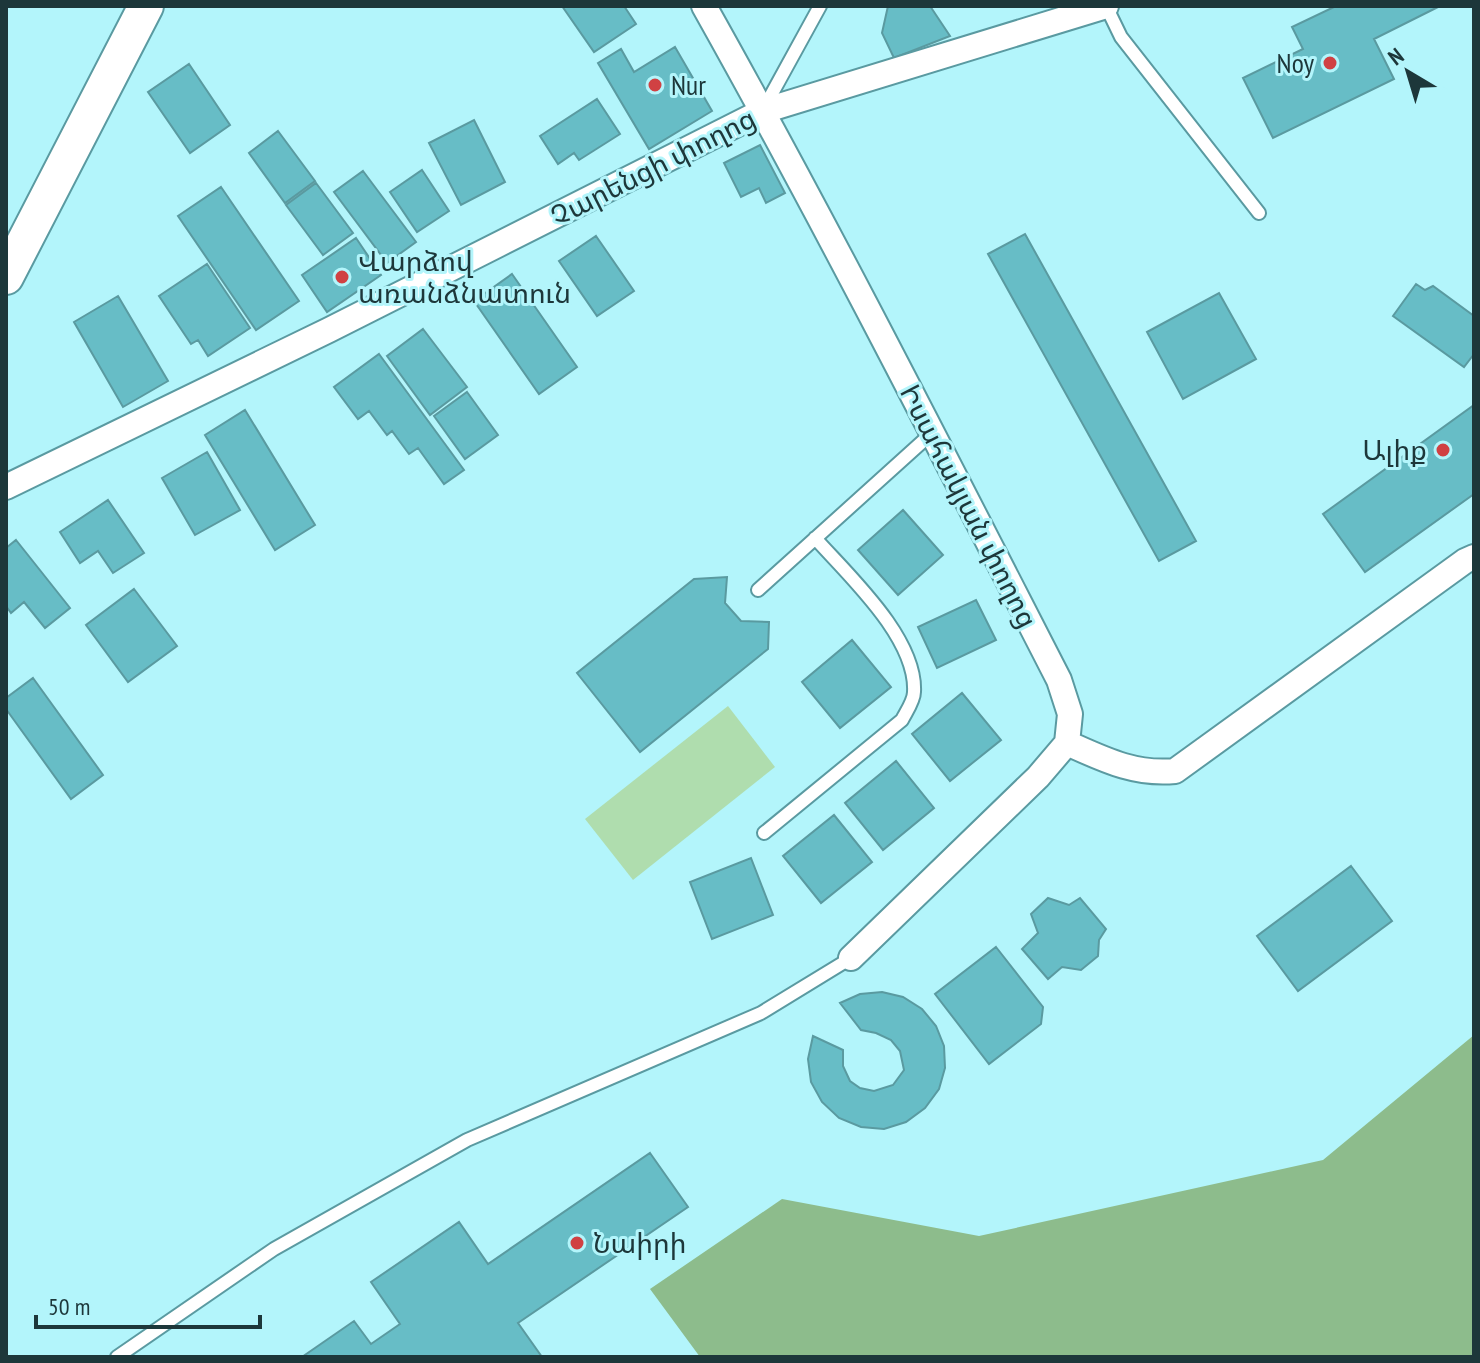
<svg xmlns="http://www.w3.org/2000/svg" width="1480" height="1363" font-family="'PT Sans Narrow','Noto Sans Armenian',sans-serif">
	<rect width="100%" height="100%" fill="#b3f5fb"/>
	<!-- green -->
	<path fill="#afddae" d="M728,706l47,61 -142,113 -48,-61z"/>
	<!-- forest -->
	<path fill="#8dbc8c" d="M1474,1035v322h-774l-50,-68 132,-90 197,37 344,-76z"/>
	<!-- building -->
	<path fill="#67bdc6" stroke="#5a9aa0" stroke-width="2" d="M562,6h62l12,18 -42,28z
		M888,6h42l20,30 -56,22 -12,-25z
		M1336,6h104l-66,33 20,40 -121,59 -30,-60 60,-29 -11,-22z
		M675,47l37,64 -63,38 -51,-86 23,-14 13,23z
		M189,64l41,61 -40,28 -42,-61z
		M597,99l23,35 -41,26 -5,-7 -16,11 -18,-28z
		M474,120l31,62 -44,23 -32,-62z
		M278,131l37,50 -30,22 -36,-50z
		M760,145l25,48 -19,10 -7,-15 -18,9 -17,-34z
		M422,170l27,41 -32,21 -27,-40z
		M363,171l53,71 -29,21 -53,-71z
		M316,183l37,50 -30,22 -37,-50z
		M221,187l78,114 -43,29 -78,-114z
		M1025,234l171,307 -37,20 -171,-307z
		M596,236l38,55 -37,25 -38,-55z
		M356,238l25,37 -54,37 -25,-37z
		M207,264l43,64 -42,28 -10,-16 -7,4 -32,-48z
		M512,274l65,93 -38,27 -65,-93z
		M1416,284l9,6 8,-4 41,30v38l-10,13 -71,-51z
		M1219,293l37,66 -73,40 -36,-67z
		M118,296l50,85 -45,26 -49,-85z
		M423,329l44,58 -37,28 -43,-59z
		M379,354l85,116 -20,14 -26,-36 -9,6 -17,-23 -5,4 -18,-24 -11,8 -24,-32z
		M467,392l31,43 -33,24 -31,-43z
		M1474,405v89l-109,78 -42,-58z
		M245,410l70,115 -40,25 -70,-115z
		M207,452l33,58 -45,25 -33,-57z
		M108,500l36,53 -31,20 -15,-22 -18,12 -20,-31z
		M903,510l40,45 -45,40 -40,-45z
		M16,540l54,68 -25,20 -21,-26 -13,11 -5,-7v-58z
		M727,577l-2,26 16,18 28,1 -1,27 -128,103 -63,-79 117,-94z
		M134,589l43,57 -49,36 -42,-57z
		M976,600l20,40 -59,28 -19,-41z
		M852,640l39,47 -51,41 -38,-46z
		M33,678l70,97 -32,24 -65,-90v-11z
		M962,693l39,47 -51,41 -38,-47z
		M896,761l38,47 -51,42 -38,-47z
		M834,815l38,47 -51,41 -38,-47z
		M751,858l22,57 -61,24 -22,-57z
		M1351,866l41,55 -94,70 -41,-55z
		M1048,898l21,7 11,-7 26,31 -7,11 -1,16 -17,14 -19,-3 -14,12 -26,-30 16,-16 -7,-19z
		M996,947l47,60 -2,17 -52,40 -54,-70z
		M882,992l21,5 19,12 14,17 8,20 1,22 -6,21 -14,19 -19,14 -22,7 -23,-2 -22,-9 -17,-16 -11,-20 -3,-23 5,-23 30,14v16l7,15 10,7 14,3 19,-6 11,-15 -4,-19 -9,-11 -15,-7 -15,-3 -21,-27 20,-9z
		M650,1153l38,54 -170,116 24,34h-240l52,-36 17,23 29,-20 -29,-42 88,-60 29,42z"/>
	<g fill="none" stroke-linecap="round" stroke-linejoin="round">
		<!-- lane casing -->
		<g stroke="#5a9aa1" stroke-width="16">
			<path id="lane" d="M1106,6l15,31 138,176
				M764,108l56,-102
				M758,590l174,-157
				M764,833l138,-113c4,-8 12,-19 12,-28 3,-54 -66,-117 -99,-154
				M117,1357l157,-108 193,-109 294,-127 90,-55"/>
		</g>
		<!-- street casing -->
		<g stroke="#5a9aa1" stroke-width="28">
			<path id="street" d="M704,6c124,221 239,448 355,674l11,34 -3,29 -29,34 -187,181
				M6,487l323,-157 434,-219 343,-105
				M1067,743c36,16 67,32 108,28l290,-210 9,-4"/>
		</g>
		<!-- secondary casing -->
		<g stroke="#5a9aa1" stroke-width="38">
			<path id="secondary" d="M6,277l140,-271"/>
		</g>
		<!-- lane -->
		<use href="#lane" stroke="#fff" stroke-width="12"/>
		<!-- street -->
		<use href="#street" stroke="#fff" stroke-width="24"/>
		<!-- secondary -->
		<use href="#secondary" stroke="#fff" stroke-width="34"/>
	</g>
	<!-- markers -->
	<g fill="#d04143" stroke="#b3f5fb" stroke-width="3">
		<circle cx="1330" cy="63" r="8"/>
		<circle cx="655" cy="85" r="8"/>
		<circle cx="342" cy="277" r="8"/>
		<circle cx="1443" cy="450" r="8"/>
		<circle cx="577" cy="1243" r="8"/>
	</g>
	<g text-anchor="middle" stroke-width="6" stroke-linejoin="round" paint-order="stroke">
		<!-- poi labels -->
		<g font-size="28" fill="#1d373a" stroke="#b3f5fb" text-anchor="start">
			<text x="1314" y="73" text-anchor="end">Noy</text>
			<text x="671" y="95">Nur</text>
			<text x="358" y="271">Վարձով<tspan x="358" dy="32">առանձնատուն</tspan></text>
			<text x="1427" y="460" text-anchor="end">Ալիք</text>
			<text x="593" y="1253">Նաիրի</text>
		</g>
		<!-- street labels -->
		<g font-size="28" fill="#1d373a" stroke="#b3f5fb">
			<text transform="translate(653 167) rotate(-27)" y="10">Չարենցի փողոց</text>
			<text transform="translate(969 506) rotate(63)" y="10">Իսահակյան փողոց</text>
		</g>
	</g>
	<!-- border -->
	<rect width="1480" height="1363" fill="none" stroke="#1d373a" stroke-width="16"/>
	<!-- north arrow -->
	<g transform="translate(1408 72) rotate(322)" stroke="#b3f5fb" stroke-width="6" paint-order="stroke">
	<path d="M0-6L14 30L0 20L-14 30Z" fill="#1d373a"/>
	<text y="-12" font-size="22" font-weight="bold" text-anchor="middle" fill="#1d373a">N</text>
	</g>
	<!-- scale -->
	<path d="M36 1315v12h224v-12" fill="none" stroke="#1d373a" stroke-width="4"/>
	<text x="48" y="1315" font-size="24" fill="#1d373a" stroke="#b3f5fb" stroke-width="6" paint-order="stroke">50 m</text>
</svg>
